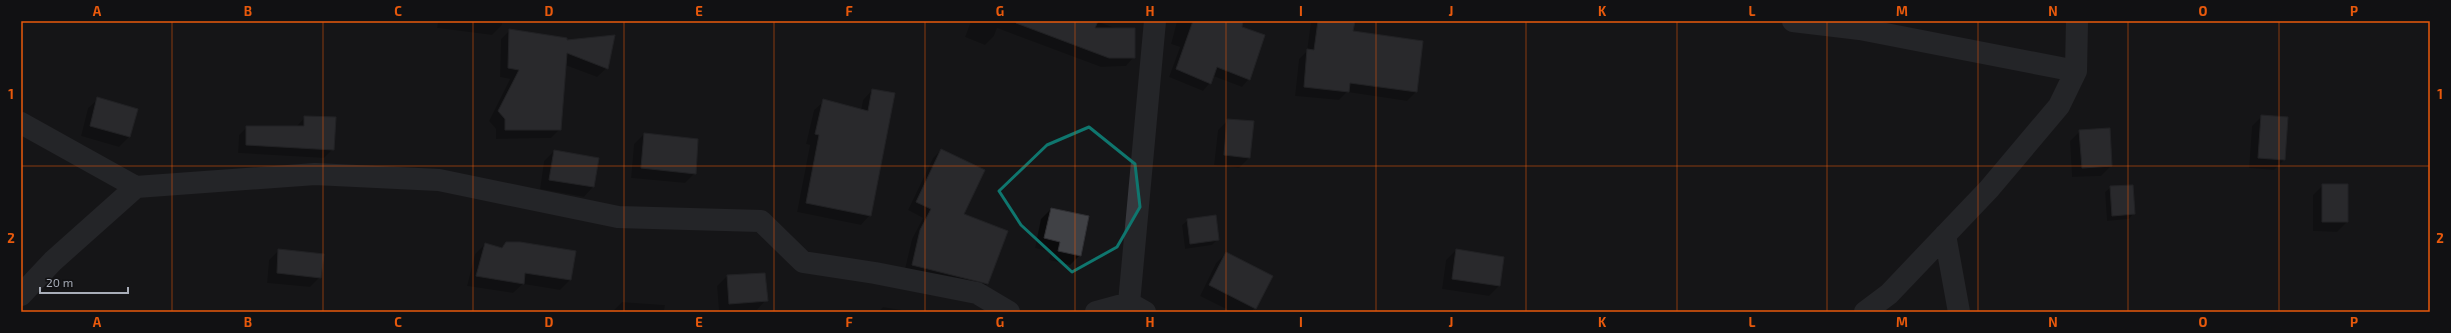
<svg xmlns="http://www.w3.org/2000/svg" width="2451" height="333" font-family="'Exo 2',sans-serif">
	<rect width="100%" height="100%" fill="#161618"/>
	<!-- shadow -->
	<path fill="#0007" d="M438,21h64v4l-10,10 -55,-7z
		M971,21h125l22,8 16,28 -8,9 -25,1 -104,-39 -3,8 -9,9 -20,-8z
		M1177,21h65l-1,7 8,51 -7,8 -29,-11 -3,7 -7,8 -34,-14 11,-30 -9,-3z
		M1311,21h43l-2,11 64,60 -9,9 -60,-9 -8,8 -44,-4 4,-37 8,-8z
		M510,30l97,38 -10,9 -32,-12 -5,64 -9,9 -55,1v-10l-7,-8 21,-42 -10,-2 1,-38z
		M872,90l-2,125 -9,10 -64,-13 13,-67 -4,-1 8,-34 10,-9 37,9 2,-10z
		M98,99l38,10 -7,28 -10,10 -38,-11 7,-28z
		M2262,116l22,44 -10,10 -25,-2 3,-42z
		M305,117l28,32 -9,9 -86,-5 1,-18 8,-8h49z
		M1228,120l21,38 -10,10 -25,-3 4,-35z
		M2109,129l2,37 -10,10 -29,1 -2,-36 10,-10z
		M644,134l51,39 -10,10 -54,-5 3,-34z
		M941,150l47,133 -9,8 -75,-18 8,-34 11,-21 -15,-8 25,-52z
		M554,151l39,36 -9,10 -44,-8 4,-28z
		M2323,185h24v37l-10,10 -24,-1v-36z
		M2111,187l23,26 -5,6 -22,2 -2,-29z
		M1051,209l29,46 -10,10 -21,-5 2,-8 -16,-4 6,-29z
		M1188,220l30,19 -6,6 -27,4 -3,-24z
		M506,243l69,8 -5,29 -10,10 -37,-6 -10,9 -46,-7 8,-32 10,-10 15,5z
		M279,250l41,27 -10,10 -43,-4 2,-23z
		M1456,250l47,8 -4,28 -10,10 -47,-7 4,-29z
		M1226,253l46,23 -20,36h-20l-32,-16 16,-33z
		M764,274l2,26 -9,10 -38,2 -2,-26 10,-10z
		M622,302l43,3 -1,7h-52z
		M883,307l32,5h-37z"/>
	<!-- building -->
	<path fill="#404145" stroke="#303034" d="M1016,21h82l-3,7h40v30h-26l-93,-35z
		M1193,21h50l-1,6 23,8 -15,45 -33,-13 -6,17 -35,-15z
		M1318,21h37l-2,10 70,10 -6,51 -67,-9 -1,9 -45,-5 3,-38 7,1z
		M509,29l58,9v2l48,-5 -7,34 -41,-16 -6,77h-56v-11l-7,-8 21,-41 -11,-2z
		M872,89l23,4 -24,123 -65,-13 13,-68 -4,-1 8,-35 45,12z
		M97,97l41,12 -8,28 -40,-11z
		M2261,115l27,2 -3,43 -27,-2z
		M304,116l32,1 -2,33 -88,-5v-19h58z
		M1227,119l27,2 -4,37 -26,-3z
		M2110,128l2,38 -30,2 -3,-38z
		M644,133l54,6 -2,35 -55,-6z
		M941,149l44,21 -21,44 44,17 -20,53 -76,-19 8,-35 11,-21 -15,-7z
		M554,150l45,8 -5,29 -45,-7z
		M2322,184h26v38h-26z
		M2133,185l2,29 -23,2 -2,-30z
		M1051,208l38,8 -8,40 -23,-5 2,-9 -16,-4z
		M1216,215l3,25 -29,4 -3,-25z
		M506,242h14l56,9 -5,29 -46,-7 -1,11 -48,-8 9,-33 17,5z
		M278,249l46,5 -3,24 -44,-5z
		M1456,249l48,8 -4,29 -48,-7z
		M1226,252l47,24 -17,33 -47,-24z
		M765,273l3,28 -39,3 -2,-29z"/>
	<g fill="none" stroke-linecap="round" stroke-linejoin="round">
		<!-- minor -->
		<path stroke="#37383d" stroke-width="22" d="M1793,21l67,8 216,42
			M21,123l115,64 179,-13 124,6 179,37 143,4 42,41 72,11 102,20 32,19
			M1945,235l14,77
			M21,295l32,-34 83,-74
			M1129,303l26,-282
			M1096,312l33,-9 16,9
			M1865,312l24,-18 100,-105 70,-83 17,-35 1,-50"/>
	</g>
	<!-- marked area -->
	<path d="M0 0H2451V333H0ZM1089,127l46,37 5,43 -23,40 -45,25 -51,-47 -22,-34 48,-46z" fill="#161618" fill-opacity=".55" fill-rule="evenodd"/>
	<path fill="none" stroke="#0f766e" stroke-width="3" stroke-linejoin="round" d="M1089,127l46,37 5,43 -23,40 -45,25 -51,-47 -22,-34 48,-46z"/>
	<!-- grid -->
	<path fill="none" stroke="#e8590c" stroke-width="1" stroke-opacity="0.55" d="M172,21v291M323,21v291M473,21v291M624,21v291M774,21v291M925,21v291M1075,21v291M1226,21v291M1376,21v291M1526,21v291M1677,21v291M1827,21v291M1978,21v291M2128,21v291M2279,21v291M21,166h2409"/>
	<!-- border -->
	<rect width="2451" height="333" fill="none" stroke="#111113" stroke-width="44"/>
	<!-- scale -->
	<path d="M40 287v6h88v-6" fill="none" stroke="#a8adb8" stroke-width="2"/>
	<text x="46" y="287" font-size="12" fill="#a8adb8" stroke="#111113" stroke-width="3" paint-order="stroke">20 m</text>
	<rect x="22" y="22" width="2407" height="289" fill="none" stroke="#e8590c" stroke-width="1.5"/>
	<g font-size="13" text-anchor="middle" font-weight="bold" fill="#e8590c">
		<text x="97" y="16">A</text>
		<text x="248" y="16">B</text>
		<text x="398" y="16">C</text>
		<text x="549" y="16">D</text>
		<text x="699" y="16">E</text>
		<text x="849" y="16">F</text>
		<text x="1000" y="16">G</text>
		<text x="1150" y="16">H</text>
		<text x="1301" y="16">I</text>
		<text x="1451" y="16">J</text>
		<text x="1602" y="16">K</text>
		<text x="1752" y="16">L</text>
		<text x="1902" y="16">M</text>
		<text x="2053" y="16">N</text>
		<text x="2203" y="16">O</text>
		<text x="2354" y="16">P</text>
		<text x="11" y="99">1</text>
		<text x="2440" y="99">1</text>
		<text x="11" y="243">2</text>
		<text x="2440" y="243">2</text>
		<text x="97" y="327">A</text>
		<text x="248" y="327">B</text>
		<text x="398" y="327">C</text>
		<text x="549" y="327">D</text>
		<text x="699" y="327">E</text>
		<text x="849" y="327">F</text>
		<text x="1000" y="327">G</text>
		<text x="1150" y="327">H</text>
		<text x="1301" y="327">I</text>
		<text x="1451" y="327">J</text>
		<text x="1602" y="327">K</text>
		<text x="1752" y="327">L</text>
		<text x="1902" y="327">M</text>
		<text x="2053" y="327">N</text>
		<text x="2203" y="327">O</text>
		<text x="2354" y="327">P</text>
	</g>
</svg>
